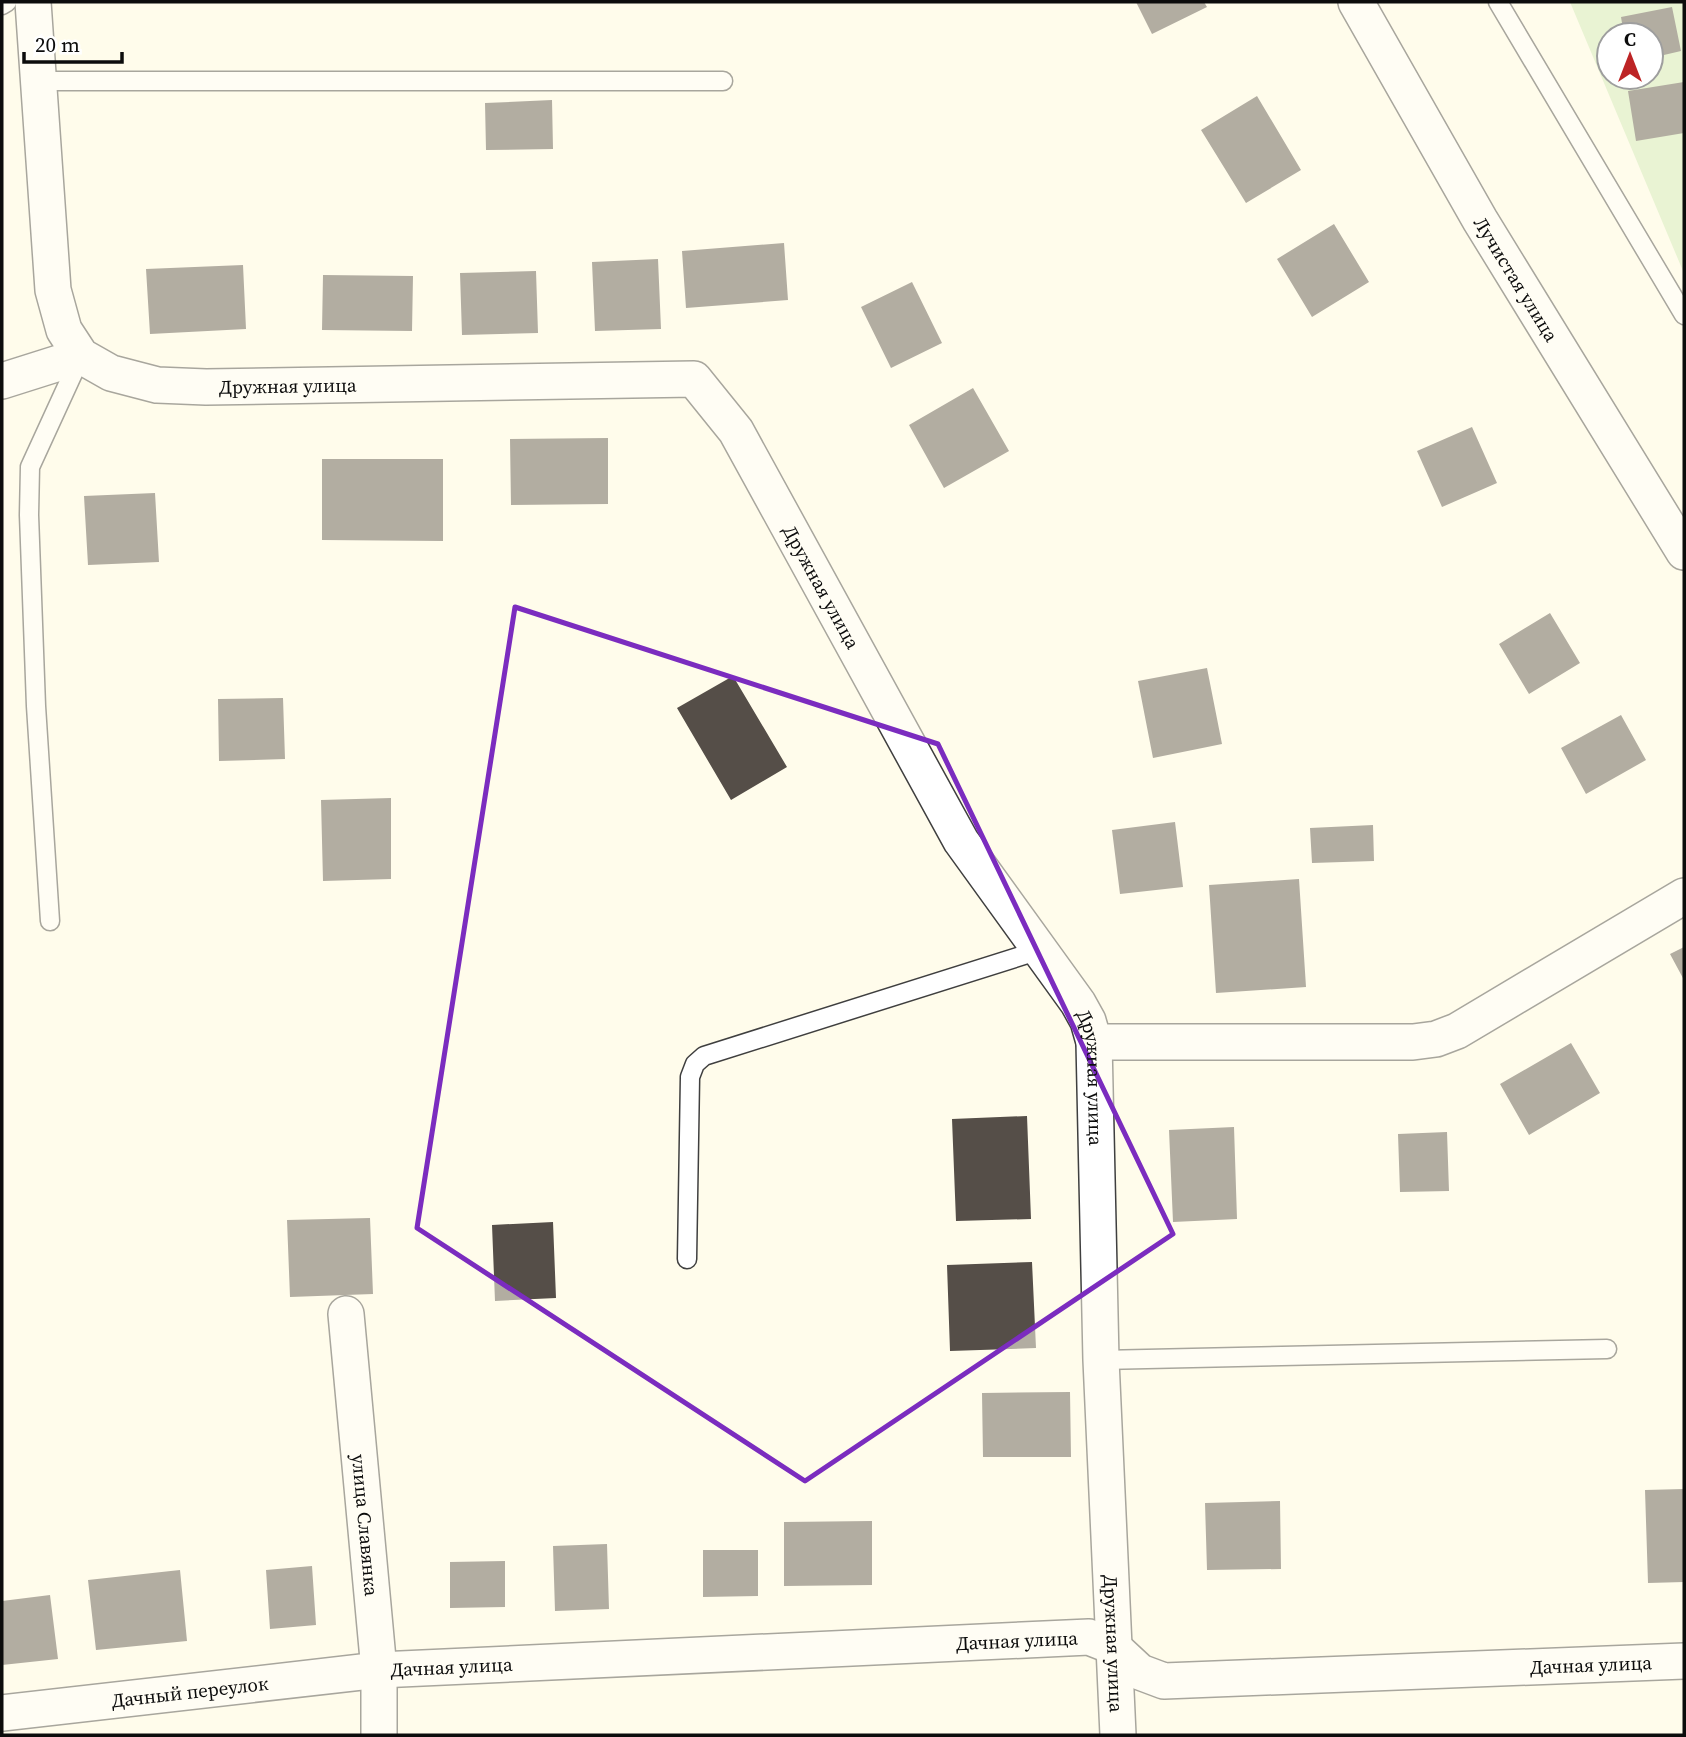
<svg xmlns="http://www.w3.org/2000/svg" width="1686" height="1737" font-family="'Source Serif 4',serif">
	<rect width="100%" height="100%" fill="#fffceb"/>
	<!-- green -->
	<path fill="#cee9b5" fill-rule="evenodd" d="M1570,2h114v271l-1,-2zM1609,35h42v42h-42z"/>
	<!-- building -->
	<path fill="#554e48" d="M1136,2h68l3,5 -55,27z
		M1672,7l9,44 -30,7v-23h-27l-3,-18z
		M1684,82v51l-48,8 -8,-50z
		M1257,96l44,74 -55,33 -45,-73z
		M552,100l1,49 -67,1 -1,-47z
		M1334,224l35,58 -57,35 -35,-58z
		M784,243l4,57 -102,8 -4,-57z
		M658,259l3,70 -66,2 -3,-69z
		M243,265l3,64 -96,5 -4,-65z
		M536,271l2,62 -76,2 -2,-62z
		M323,275l90,1 -1,55 -90,-1z
		M912,282l30,61 -51,25 -30,-61z
		M973,388l36,63 -65,37 -35,-63z
		M1472,427l25,56 -55,24 -25,-56z
		M608,438v66l-97,1 -1,-66z
		M322,459h121v82l-121,-1z
		M155,493l4,69 -71,3 -4,-69z
		M1550,613l30,50 -51,31 -30,-50z
		M1207,668l15,76 -69,14 -15,-77z
		M733,676l54,91 -56,33 -54,-92z
		M283,698l2,61 -66,2 -1,-62z
		M1621,715l25,45 -60,34 -25,-46z
		M391,798v81l-68,2 -2,-81z
		M1175,822l8,65 -63,7 -8,-64z
		M1373,825l1,36 -62,2 -2,-35z
		M1299,879l7,108 -90,6 -7,-108z
		M1684,947v33l-14,-26z
		M1571,1043l29,50 -71,42 -29,-51z
		M1027,1116l4,103 -75,2 -4,-102z
		M1234,1127l3,92 -64,3 -4,-92z
		M1447,1132l2,59 -49,1 -2,-58z
		M370,1218l3,76 -83,3 -3,-77z
		M553,1222l3,76 -61,3 -3,-76z
		M1032,1262l4,86 -86,3 -3,-86z
		M1070,1392l1,65h-88l-1,-64z
		M1684,1489v93l-36,1 -3,-93z
		M1280,1501l1,68 -74,1 -2,-67z
		M872,1521v64l-88,1v-64z
		M607,1544l2,65 -54,2 -2,-65z
		M703,1550h55v46l-55,1z
		M505,1561v46l-55,1v-46z
		M312,1566l4,59 -46,4 -4,-59z
		M180,1570l7,71 -91,9 -8,-70z
		M50,1595l8,64 -56,6v-64z"/>
	<g fill="none" stroke-linecap="round" stroke-linejoin="round">
		<!-- lane casing -->
		<g stroke="#3f3f3f" stroke-width="21">
			<path id="lane" d="M1498,2l186,313
				M2,5l5,-3
				M38,81h685
				M50,921l-14,-215 -7,-191 1,-48 50,-109
				M687,1259l3,-182 5,-13 9,-8 336,-106
				M1101,1360l506,-11"/>
		</g>
		<!-- street casing -->
		<g stroke="#3f3f3f" stroke-width="38">
			<g id="street">
				<path id="s1" d="M33,2l20,288 11,40 17,26 30,17 46,12 49,2 488,-8 42,52 225,410 117,162 10,18 6,21 7,318 17,375"/>
				<path id="s2" d="M1356,2l124,218 204,332"/>
				<path d="M2,381l79,-25"/>
				<path d="M1094,1042h319l23,-3 21,-8 227,-135"/>
				<path id="s3" d="M346,1314l33,356v65"/>
				<path id="s4" d="M2,1713l377,-43 710,-33 23,9 28,26 24,9 520,-20"/>
			</g>
		</g>
		<!-- lane -->
		<use href="#lane" stroke="#fff" stroke-width="18"/>
		<!-- street -->
		<use href="#street" stroke="#fff" stroke-width="35"/>
	</g>
	<!-- marked area -->
	<path d="M0 0H1686V1737H0ZM515,607l423,137 235,490 -368,247 -388,-253z" fill="#fffceb" fill-opacity=".55" fill-rule="evenodd"/>
	<path fill="none" stroke="#7b2cbf" stroke-width="5" stroke-linejoin="round" d="M515,607l423,137 235,490 -368,247 -388,-253z"/>
	<g text-anchor="middle" stroke-width="7" stroke-linejoin="round" paint-order="stroke">
		<!-- street labels -->
		<g font-size="19" fill="#0c0c0c" stroke="#fff">
			<text dy="7" stroke="none"><textPath href="#s2" startOffset="320">Лучистая улица</textPath></text>
			<text dy="7" stroke="none"><textPath href="#s1" startOffset="574">Дружная улица</textPath></text>
			<text dy="7" stroke="none"><textPath href="#s1" startOffset="1225">Дружная улица</textPath></text>
			<text dy="7" stroke="none"><textPath href="#s1" startOffset="1792">Дружная улица</textPath></text>
			<text dy="7" stroke="none"><textPath href="#s3" startOffset="212">улица Славянка</textPath></text>
			<text dy="7" stroke="none"><textPath href="#s4" startOffset="1018">Дачная улица</textPath></text>
			<text dy="7" stroke="none"><textPath href="#s1" startOffset="2359">Дружная улица</textPath></text>
			<text dy="7" stroke="none"><textPath href="#s4" startOffset="1606">Дачная улица</textPath></text>
			<text dy="7" stroke="none"><textPath href="#s4" startOffset="452">Дачная улица</textPath></text>
			<text dy="7" stroke="none"><textPath href="#s4" startOffset="189">Дачный переулок</textPath></text>
		</g>
	</g>
	<!-- border -->
	<rect width="1686" height="1737" fill="none" stroke="#0c0c0c" stroke-width="7"/>
	<!-- north arrow -->
	<g transform="translate(1630 56)"><circle r="33" fill="#ffffff" stroke="#9e9e9e" stroke-width="2"/>
	<path d="M0-5L12 26L0 18L-12 26Z" fill="#bd2425"/>
	<text y="-10" font-size="19" font-weight="bold" text-anchor="middle" fill="#0c0c0c">С</text>
	</g>
	<!-- scale -->
	<path d="M24 52v10h98v-10" fill="none" stroke="#0c0c0c" stroke-width="3.5"/>
	<text x="35" y="52" font-size="21" fill="#0c0c0c" stroke="#ffffff" stroke-width="5" paint-order="stroke">20 m</text>
</svg>
